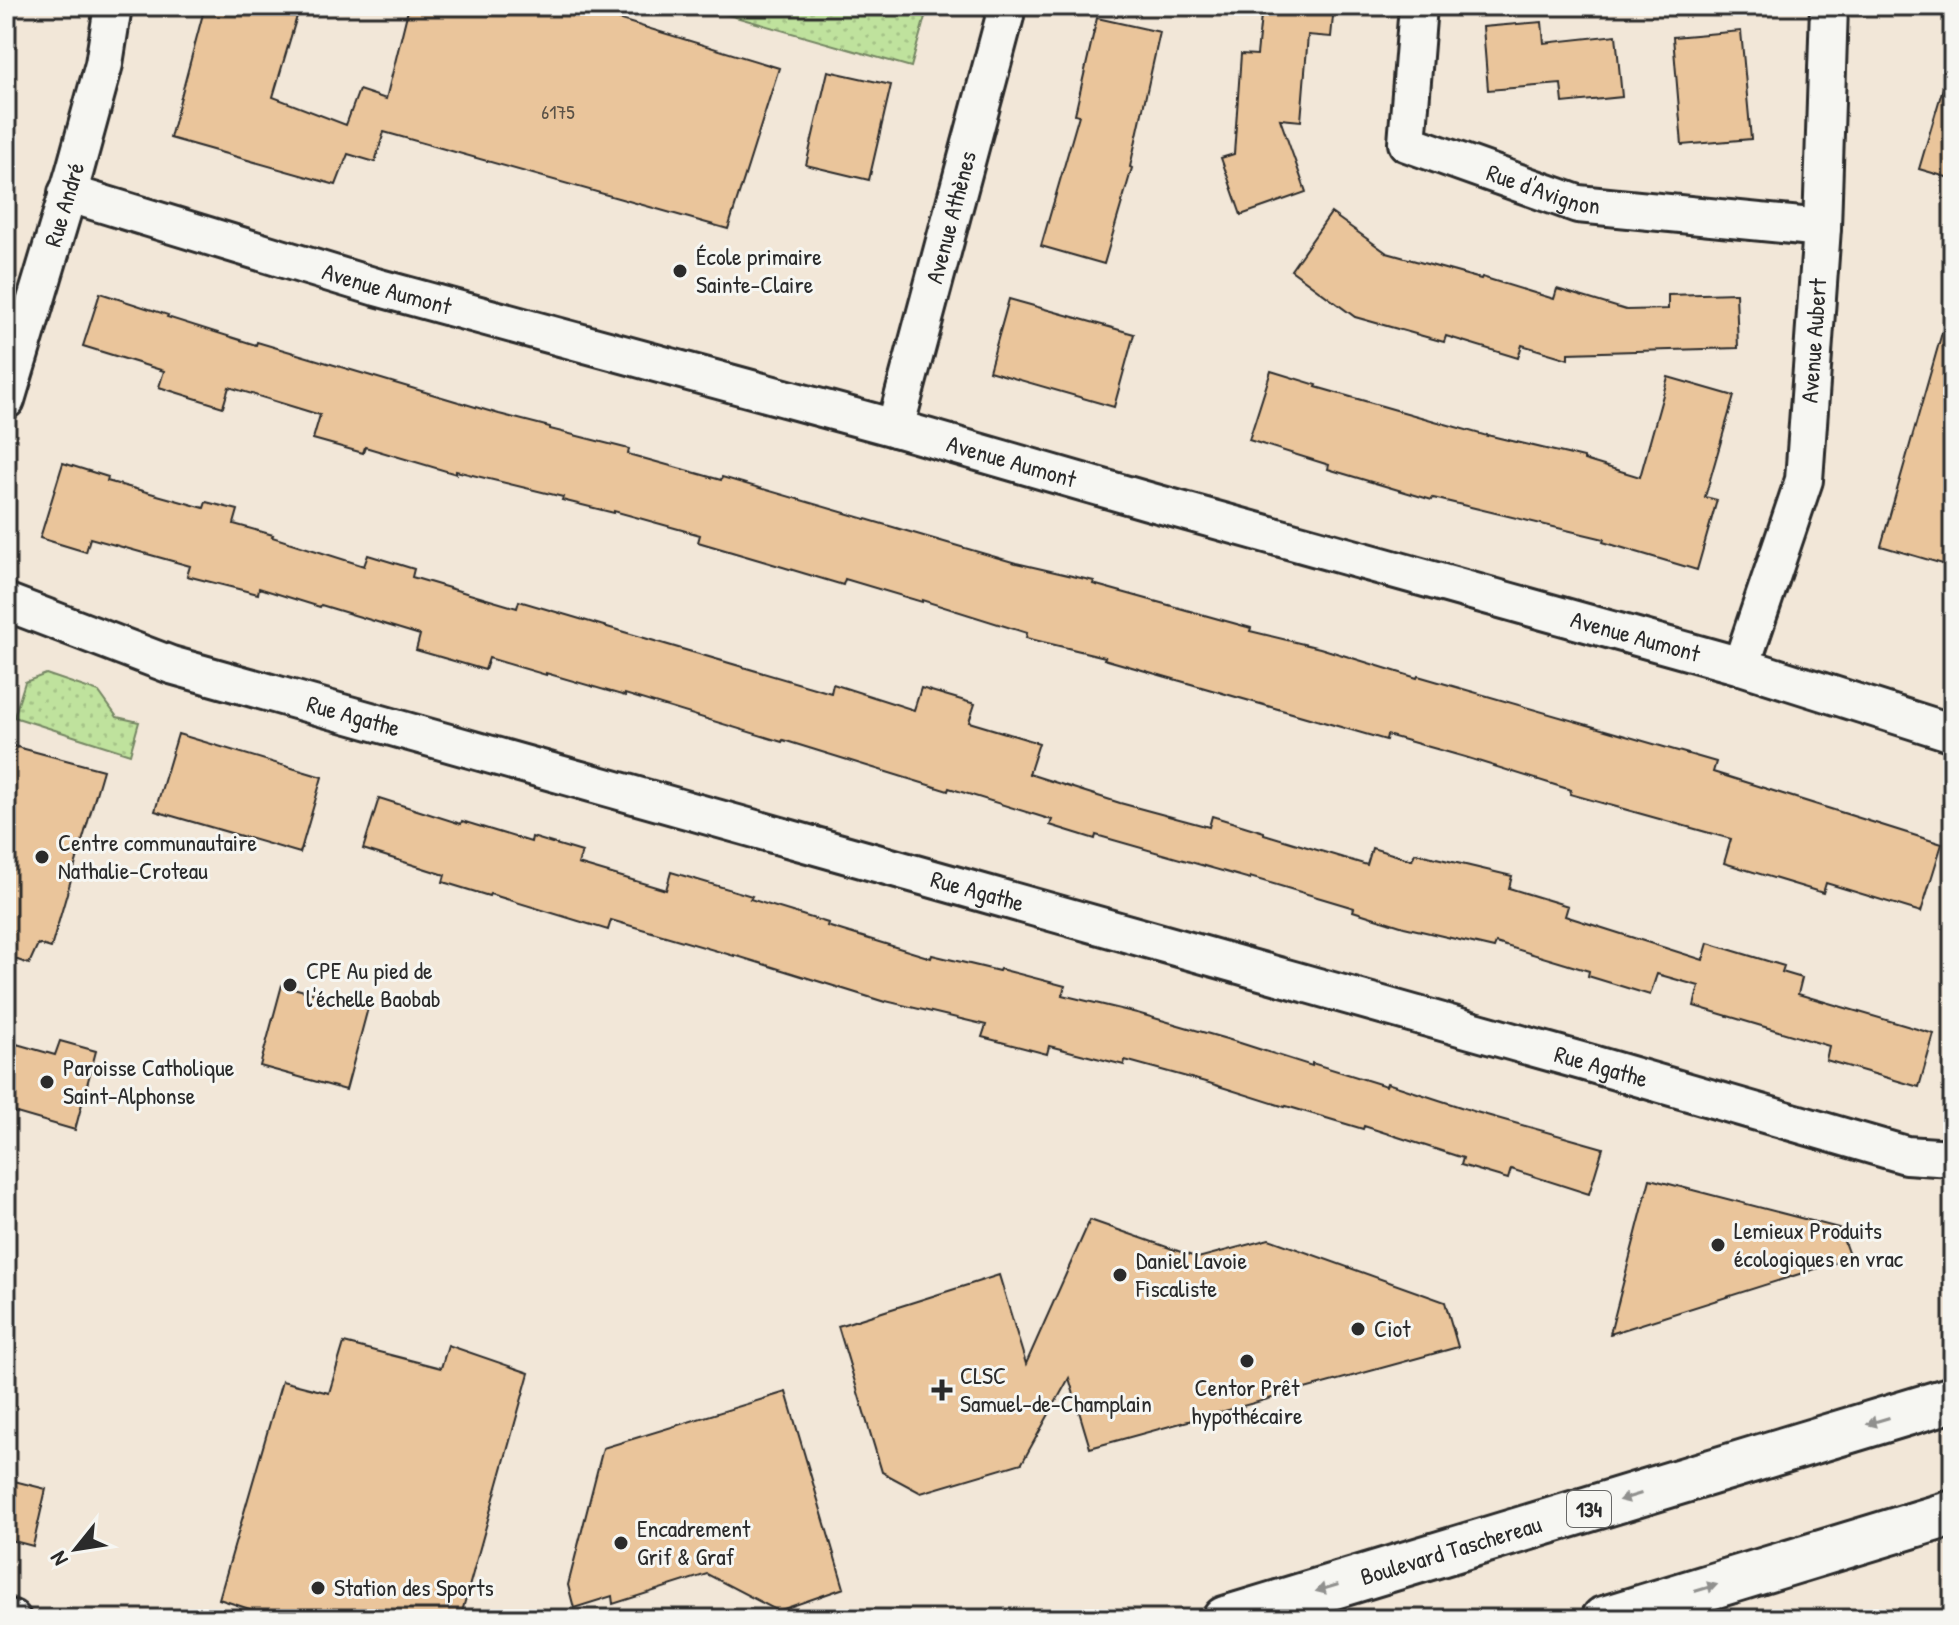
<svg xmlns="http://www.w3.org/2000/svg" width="1959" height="1625" font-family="'Patrick Hand',sans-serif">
	<defs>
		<pattern id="park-dots" width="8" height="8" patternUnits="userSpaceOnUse" patternTransform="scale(2)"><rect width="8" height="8" fill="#bfe29d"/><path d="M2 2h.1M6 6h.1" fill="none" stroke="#a4c287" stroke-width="1.8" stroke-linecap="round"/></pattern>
	</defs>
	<rect width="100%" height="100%" fill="#f2e7d8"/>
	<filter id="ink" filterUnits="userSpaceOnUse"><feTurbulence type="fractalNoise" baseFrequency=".0125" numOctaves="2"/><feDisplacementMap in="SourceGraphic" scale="16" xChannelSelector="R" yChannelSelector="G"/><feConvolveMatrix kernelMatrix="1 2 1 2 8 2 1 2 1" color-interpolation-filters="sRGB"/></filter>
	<g filter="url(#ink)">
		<!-- park -->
		<path fill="url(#park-dots)" stroke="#758664" stroke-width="2" d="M697,6h231l-17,61z
			M46,674l53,18 18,25 22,5 -9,32 -116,-37 11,-35z"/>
		<!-- building -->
		<path fill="#eac59b" stroke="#2b2b2b" stroke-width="2" d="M205,6h95l-27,91 73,28 13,-35 27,9 23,-93h166l204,62 -51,161 -344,-97 -9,30 -27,-8 -12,31 -166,-47z
			M1262,6h72l-3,31 -23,-2 -7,86 -21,-2 26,73 -65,23 -20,-57 13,-4 7,-100 16,1z
			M1097,18l63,14 -30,135 2,1 -28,96 -63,-18 38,-131 -4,-1z
			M1542,22l2,21 72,-8 6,62 -59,6 -2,-19 -73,6 -5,-63z
			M1741,31l10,108 -69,6 -9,-108z
			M828,71l63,14 -22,95 -63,-15z
			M1945,81l8,1v97l-34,-10z
			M1331,213l56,40 94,26 1,-2 72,22 3,-10 69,21 42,-1v-14l68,-2 2,55 -170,5v6l-46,-14 -4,13 -72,-22 -2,6 -89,-25 -64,-47z
			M100,293l68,22 -1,2 89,28 1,-3 242,72 51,13v2l79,20 -1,5 93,26 1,-3 294,86 78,18 -1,3 158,44 -1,3 70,17 97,30 1,-2 298,86 -3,10 229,72 -21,68 -95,-29 -3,10 -99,-30 7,-24 -161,-45 1,-4 -106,-33 -78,-22 -1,5 -282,-81 1,-2 -79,-19 1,-5 -105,-33v2l-77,-23 -2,6 -77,-23 -68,-20 2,-7 -86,-24v2l-52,-13 1,-3 -107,-26v3l-91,-27 -2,6 -50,-14 7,-24 -91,-28 -6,20 -64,-20 5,-16 -81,-25z
			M1009,299l125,35 -20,73 -125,-36z
			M1945,322l8,1v244l-72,-21z
			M1271,371l46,14 -1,2 171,49v-1l97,23v2l56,17 28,-100 66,19 -29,101 12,3 -20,70 -94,-28 1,-3 -171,-41 -1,2 -104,-31 1,-4 -80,-25z
			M63,463l45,14 -1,4 97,27 2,-6 32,8 -4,14 39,11 -1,2 92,29 4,-11 46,14 -2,8 105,31 2,-7 312,92 2,-9 81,26 7,-22 54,16 -6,18 70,21 -10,31 91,29 89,24 3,-11 52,16v2l103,31 5,-17 40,12 3,-7 97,23 -3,12 59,18 -3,10 138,44 5,-17 76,23 -2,6 20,6 -4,16 136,40 -15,53 -93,-27 3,-14 -135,-40 5,-20 -42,-12 -7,21 -62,-19 1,-5 -93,-28 -2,5 -90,-21 -51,-16 1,-3 -104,-31v2l-154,-44 -1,4 -45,-14 2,-5 -103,-32 -1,3 -165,-51 -1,2 -157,-48v2l-79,-23v2l-57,-17 -4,12 -69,-20 4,-15 -99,-30 -1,2 -61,-19 -1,6 -71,-18 3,-10 -100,-28 -4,14 -46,-14z
			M178,734l144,43 -22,76 -145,-42z
			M6,744l97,26 -52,178 -13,-4 -9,20 -23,-8z
			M379,798l82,26 1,-3 69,21 1,-5 50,15 -4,12 88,26 5,-18 81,24 -2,3 78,24 -1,3 104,32 1,-3 67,16 1,-2 65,17 -3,9 75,18 100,29 75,24v-3l74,23 1,-3 89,29 127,36 -14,46 -78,-25 -3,10 -47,-14 2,-7 -99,-32 -1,3 -77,-23 -1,1 -76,-24 -84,-23 -1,5 -75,-19 -2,8 -65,-17 4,-12 -100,-24 -1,1 -151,-47v1l-123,-36 -3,10 -118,-36 -1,2 -46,-14 2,-7 -82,-26z
			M282,985l86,23 -22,82 -86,-24z
			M6,1041l49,14 5,-14 36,10 -21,79 -69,-20z
			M1650,1179l189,49 11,30 -240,76z
			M1090,1220l108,38 71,-19 176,63 13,45 -368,101 -21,-70 -47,85 -101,30 -39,-21 -44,-146 161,-51 27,89z
			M344,1343l97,25 7,-23 81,28 -69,246h-180l-61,-20 63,-218 47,12z
			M786,1392l58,196 -66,23 -71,-37 -94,30 -1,-8 -38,12 -6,-23 35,-137z
			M6,1479l40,10 -13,57 -27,-7z"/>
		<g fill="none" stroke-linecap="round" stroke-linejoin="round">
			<!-- minor casing -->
			<g stroke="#2b2b2b" stroke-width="42">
				<g id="minor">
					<path id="s1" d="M1418,6l-11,137 171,61 244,24"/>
					<path id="s2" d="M67,193l309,94 519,141 253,73 593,165 212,67"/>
					<path id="s3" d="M6,400l69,-230 29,-106 9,-58"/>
					<path id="s4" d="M895,428l110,-412 1,-10"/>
					<path id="s5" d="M6,602l165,63 1414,397 321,93 47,3"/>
					<path id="s6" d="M1741,666l63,-186 18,-252 7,-222"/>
					<path d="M6,1617l6,2"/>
				</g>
			</g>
			<!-- major casing -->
			<g stroke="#2b2b2b" stroke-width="50">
				<g id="major">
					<path id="s7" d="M1225,1619l728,-220"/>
					<path d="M1604,1619l349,-106"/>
				</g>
			</g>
			<!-- minor -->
			<use href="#minor" stroke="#f6f6f2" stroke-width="36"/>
			<!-- major -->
			<use href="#major" stroke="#f6f6f2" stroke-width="44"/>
		</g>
		<!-- one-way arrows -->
		<defs><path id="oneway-solid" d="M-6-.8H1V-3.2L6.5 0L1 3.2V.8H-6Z" transform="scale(2)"/></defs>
		<g fill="#90908e">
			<use href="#oneway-solid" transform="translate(1878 1421) rotate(163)"/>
			<use href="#oneway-solid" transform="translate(1630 1497) rotate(163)"/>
			<use href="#oneway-solid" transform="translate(1327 1588) rotate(163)"/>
			<use href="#oneway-solid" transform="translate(1706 1588) rotate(-17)"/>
		</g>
	</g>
	<!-- markers -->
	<g fill="#2b2b2b" stroke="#f6f6f2" stroke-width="3">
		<circle cx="680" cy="271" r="8"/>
		<circle cx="42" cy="857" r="8"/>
		<circle cx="290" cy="985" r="8"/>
		<circle cx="47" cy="1082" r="8"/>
		<circle cx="1718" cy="1245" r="8"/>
		<circle cx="1120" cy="1275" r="8"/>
		<circle cx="1358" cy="1329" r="8"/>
		<circle cx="1247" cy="1361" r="8"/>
		<path d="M938 1378h8v8h8v8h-8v8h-8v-8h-8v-8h8z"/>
		<circle cx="621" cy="1543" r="8"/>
		<circle cx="318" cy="1588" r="8"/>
	</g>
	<g text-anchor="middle" stroke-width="6" stroke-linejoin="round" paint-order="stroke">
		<!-- number labels -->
		<g font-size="20" fill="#5b5247">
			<text x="558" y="119">6175</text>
		</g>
		<!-- shield labels -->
		<rect fill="#f6f6f2" stroke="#686867" stroke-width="2" x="1567" y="1491" width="44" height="36" rx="6"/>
		<g font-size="22" font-weight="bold" fill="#2b2b2b">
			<text x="1589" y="1517">134</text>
		</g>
		<!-- street labels -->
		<g font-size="24" fill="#2b2b2b" stroke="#f6f6f2">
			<text dy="8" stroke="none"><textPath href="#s1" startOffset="282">Rue d'Avignon</textPath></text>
			<text dy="8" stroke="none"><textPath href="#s3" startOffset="204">Rue André</textPath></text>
			<text dy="8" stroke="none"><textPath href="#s4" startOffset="218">Avenue Athènes</textPath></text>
			<text dy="8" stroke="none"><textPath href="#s2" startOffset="334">Avenue Aumont</textPath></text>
			<text dy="8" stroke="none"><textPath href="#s6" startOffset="336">Avenue Aubert</textPath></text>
			<text dy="8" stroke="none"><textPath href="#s2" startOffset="982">Avenue Aumont</textPath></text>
			<text dy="8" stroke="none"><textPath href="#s2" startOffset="1630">Avenue Aumont</textPath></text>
			<text dy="8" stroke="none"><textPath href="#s5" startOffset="366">Rue Agathe</textPath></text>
			<text dy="8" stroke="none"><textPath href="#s5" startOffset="1014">Rue Agathe</textPath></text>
			<text dy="8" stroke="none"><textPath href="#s5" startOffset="1662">Rue Agathe</textPath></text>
			<text dy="8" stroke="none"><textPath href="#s7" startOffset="236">Boulevard Taschereau</textPath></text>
		</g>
		<!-- poi labels -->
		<g font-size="24" fill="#2b2b2b" stroke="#f6f6f2" text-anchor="start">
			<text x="696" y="265">École primaire<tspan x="696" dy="28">Sainte-Claire</tspan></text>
			<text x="58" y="851">Centre communautaire<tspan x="58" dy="28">Nathalie-Croteau</tspan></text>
			<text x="306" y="979">CPE Au pied de<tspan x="306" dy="28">l'échelle Baobab</tspan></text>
			<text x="63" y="1076">Paroisse Catholique<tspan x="63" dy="28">Saint-Alphonse</tspan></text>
			<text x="1734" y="1239">Lemieux Produits<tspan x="1734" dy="28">écologiques en vrac</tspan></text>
			<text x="1136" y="1269">Daniel Lavoie<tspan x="1136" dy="28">Fiscaliste</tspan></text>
			<text x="1374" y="1337">Ciot</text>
			<text x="960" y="1384">CLSC<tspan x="960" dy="28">Samuel-de-Champlain</tspan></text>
			<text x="1247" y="1396" text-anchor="middle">Centor Prêt<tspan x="1247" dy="28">hypothécaire</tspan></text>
			<text x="637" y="1537">Encadrement<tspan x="637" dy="28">Grif &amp; Graf</tspan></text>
			<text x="334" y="1596">Station des Sports</text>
		</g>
	</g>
	<!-- margin -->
	<rect width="1959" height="1625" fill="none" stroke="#f6f6f2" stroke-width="32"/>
	<rect x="16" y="16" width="1927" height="1593" fill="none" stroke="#2b2b2b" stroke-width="3" filter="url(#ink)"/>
	<!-- north arrow -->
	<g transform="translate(76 1549) rotate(240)" stroke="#f6f6f2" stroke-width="6" paint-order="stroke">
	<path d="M0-6L14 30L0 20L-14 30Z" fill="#2b2b2b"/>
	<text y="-12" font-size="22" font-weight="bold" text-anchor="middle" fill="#2b2b2b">N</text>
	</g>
</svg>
